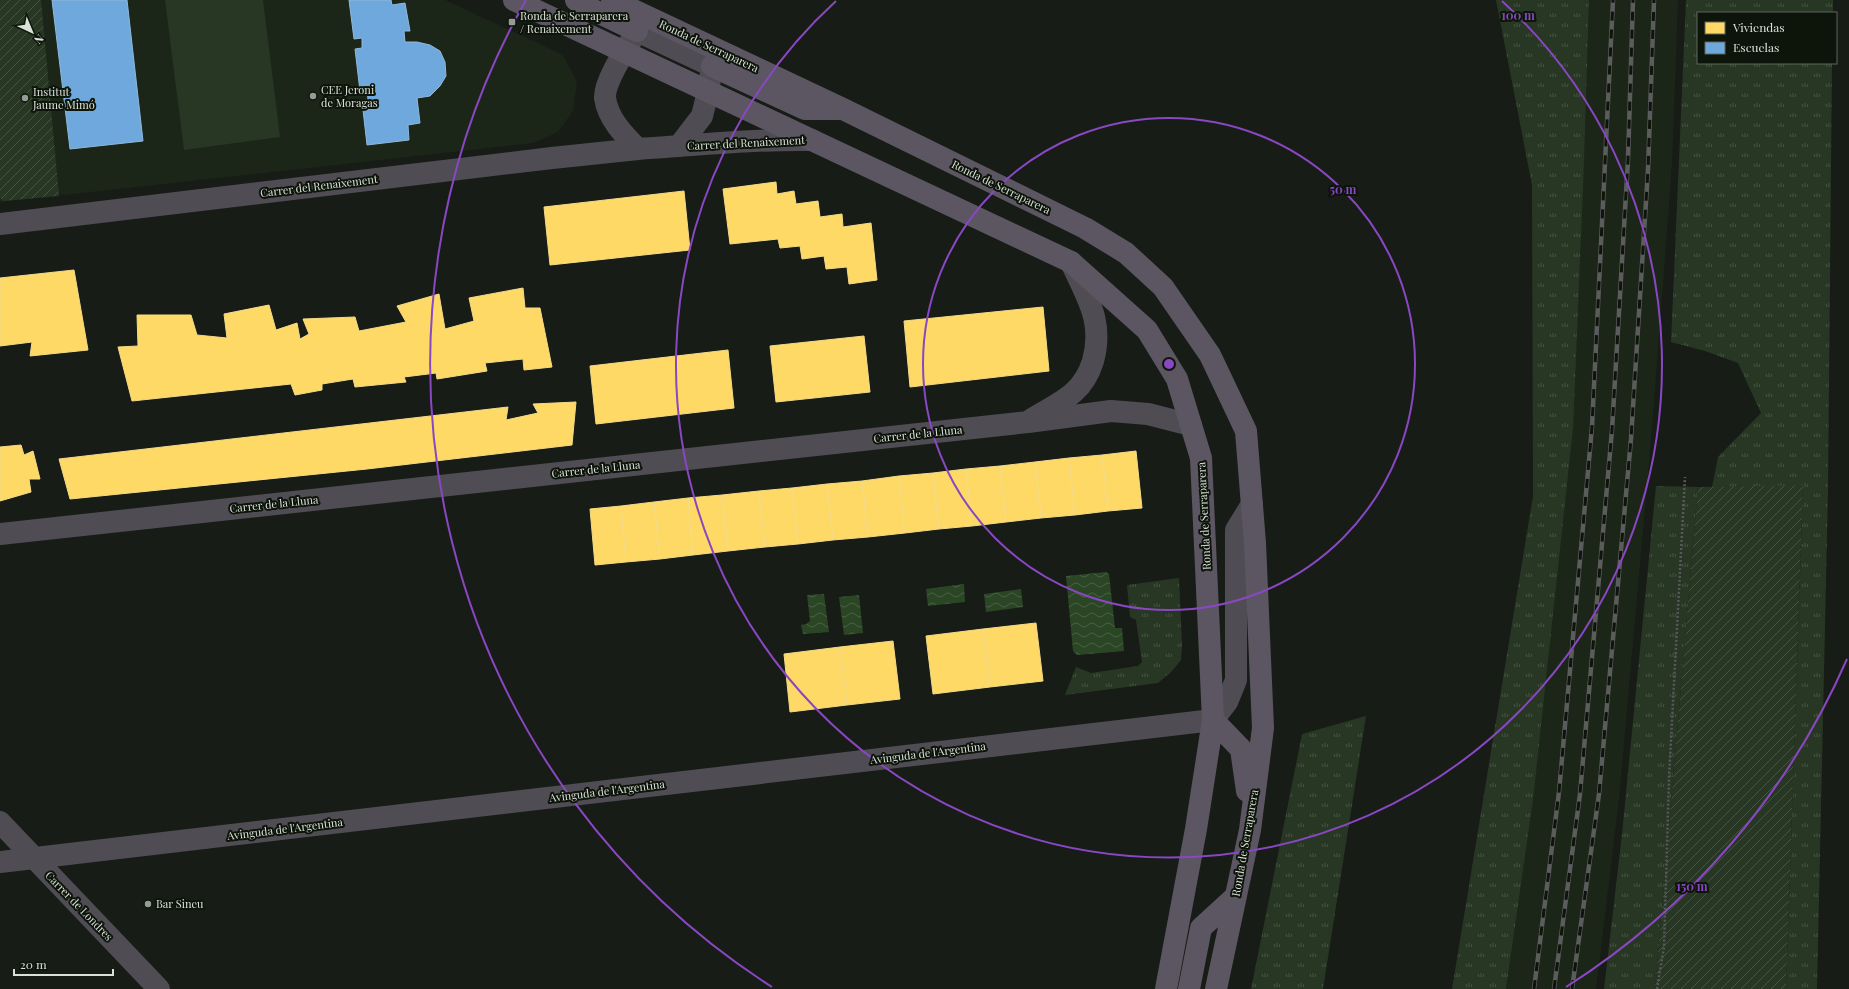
<svg xmlns="http://www.w3.org/2000/svg" width="1849" height="989" font-family="'Playfair Display',serif">
	<defs>
		<pattern id="grass-tufts" width="24" height="20" patternUnits="userSpaceOnUse"><rect width="24" height="20" fill="#273723"/><path d="M3 7l-1-3M5 7V3M7 7l1-3M15 17l-1-3M17 17v-4M19 17l1-3" fill="none" stroke="#465442"/></pattern>
		<pattern id="garden-furrows" width="10" height="10" patternUnits="userSpaceOnUse"><rect width="10" height="10" fill="#273723"/><path d="M-1 1l2-2M0 10L10 0M9 11l2-2" fill="none" stroke="#465442"/></pattern>
		<pattern id="water-waves" width="16" height="10" patternUnits="userSpaceOnUse"><rect width="16" height="10" fill="#2b4625"/><path d="M0 5q4-4 8 0t8 0" fill="none" stroke="#496044"/></pattern>
	</defs>
	<rect width="100%" height="100%" fill="#171c16"/>
	<!-- built -->
	<path fill="#1b2619" d="M0,0h445l118,55 14,27 -4,29 -15,21 -25,11 -533,59z
		M1589,0h89l-6,164 -20,265 -33,370 -23,190h-90l27,-189 51,-637z"/>
	<!-- grass -->
	<path fill="url(#grass-tufts)" d="M1496,0h93l-5,163 -11,265 -40,372 -27,189h-54l81,-493 -1,-311z
		M1686,0h147v13h-135v50h134l-4,427 -11,499h-31l17,-503 -91,1 6,-30 43,-44 -23,-50 -33,-12 -34,-9z
		M1656,486l42,1 -43,502h-51l18,-155z
		M1179,578l3,66 -1,16 -9,11 -14,12 -93,12 11,-28 15,6 47,-7 4,-4 -6,-42 -6,-3 -3,-32z
		M1366,716l-43,273h-72l51,-255z"/>
	<!-- park -->
	<path fill="#273723" d="M165,0h98l17,137 -96,13z"/>
	<!-- garden -->
	<path fill="url(#garden-furrows)" d="M0,0h41l18,196 -56,5 -3,-3z
		M1803,485l-17,504h-131l43,-502z"/>
	<!-- water -->
	<path fill="url(#water-waves)" d="M1106,572l3,2 6,54h7l2,23 -47,4 -4,-4 -7,-75z
		M964,584l1,18 -37,4 -2,-17z
		M1021,589l2,18 -37,5 -2,-18z
		M824,594l5,38 -26,2 -2,-9 5,-1 4,-3 -3,-26z
		M859,595l4,38 -19,2 -5,-38z"/>
	<!-- homes -->
	<path fill="#ffd966" stroke="#f4db88" d="M776,182l1,12 17,-3 2,13 22,-3 2,16 22,-3 1,13 28,-4 6,57 -28,4 -2,-17 -21,2 -2,-13 -22,3 -2,-13 -20,2 -2,-9 -48,5 -7,-55z
		M684,191l6,59 -140,15 -6,-58z
		M74,270l14,80 -58,6 2,-14 -32,4v-68z
		M523,288l2,20h15l12,59 -28,3 -1,-11 -38,4 2,8 -50,8 -1,-6 -32,4 2,5 -51,5 -2,-8 -31,5v6l-27,5 -4,-11 -159,17 -14,-54 20,-1 -1,-31h54l6,20 30,3 -3,-24 45,-9 7,25 21,-7 3,16 9,-5 -6,-15 52,-2 4,14 47,-9 -9,-16 42,-12 6,35 29,-8 -5,-23z
		M1043,307l6,64 -139,16 -6,-66z
		M864,336l6,56 -94,10 -6,-56z
		M728,350l6,58 -138,16 -6,-58z
		M576,402l-4,43 -205,24 -297,30 -11,-40 449,-52 -2,13 32,-7 -5,-9z
		M21,445l3,10 9,-4 7,28h-11l2,13 -31,9v-54z
		M1136,451l6,57 -34,3 -6,-56z
		M1102,455l6,56 -33,4 -6,-57z
		M1069,458l6,57 -34,3 -6,-56z
		M1035,462l6,56 -35,4 -6,-56z
		M1000,466l6,56 -34,4 -6,-57z
		M966,469l6,57 -33,3 -6,-56z
		M933,473l6,56 -34,4 -6,-57z
		M899,476l6,57 -37,4 -6,-56z
		M862,481l6,56 -35,3 -6,-56z
		M827,484l6,56 -35,4 -6,-56z
		M792,488l6,56 -33,3 -6,-56z
		M759,491l6,56 -37,4 -6,-56z
		M722,495l6,56 -35,4 -5,-57z
		M688,498l5,57 -33,4 -6,-57z
		M654,502l6,57 -34,3 -5,-56z
		M621,506l5,56 -31,3 -5,-56z
		M1036,623l7,58 -53,6 -7,-58z
		M983,629l7,58 -57,7 -7,-58z
		M893,641l7,58 -53,6 -7,-58z
		M840,647l7,58 -57,7 -6,-58z"/>
	<!-- schools -->
	<path fill="#6fa8dc" stroke="#8fb9db" d="M52,0h75l16,141 -73,8z
		M349,0h42l1,5 13,-2 5,28h-6l1,11h12l13,3 10,6 5,11 1,14 -6,10 -10,10 -13,2 3,25 -12,2 1,15 -42,5 -5,-44 6,-2 -1,-9 -7,1 -5,-42 7,-1v-10l-8,1z"/>
	<g fill="none" stroke-linecap="round" stroke-linejoin="round">
		<!-- path -->
		<path stroke="#59585c" stroke-width="2.5" stroke-dasharray="2 2" stroke-linecap="butt" d="M1657,989l7,-42 5,-170 16,-300"/>
		<!-- street -->
		<path stroke="#504c54" stroke-width="22" d="M679,146l23,-30 6,-24 4,-26 -75,-35c-9,15 -33,50 -32,67 3,21 19,37 33,51 58,-4 116,-10 174,-9
			M0,224l552,-66 86,-9
			M1032,419c14,-9 30,-16 42,-27 10,-9 15,-18 19,-31 11,-40 -6,-63 -22,-99
			M0,534l1028,-112 83,-11 37,3 43,11
			M0,822l159,167
			M0,862l1213,-142 14,-18 9,-22v-150l16,-26"/>
		<!-- secondary -->
		<path stroke="#5c5662" stroke-width="22" d="M514,0l557,262 76,68 30,49 24,79 12,262 -17,109 -30,160
			M576,0l5,4 56,27
			M612,0l231,109 242,119 41,25 37,34 47,68 36,76 9,112 8,185 -13,102 -34,159
			M712,66l93,43h33
			M1213,720l28,29 6,42
			M1189,989l12,-61 35,-32"/>
		<!-- rail casing -->
		<g stroke="#5d5c5d" stroke-width="4.5">
			<path id="rail" d="M1534,989l25,-197 33,-365 21,-427
				M1554,989l26,-195 32,-364 16,-270 5,-160
				M1572,989l27,-195 32,-355 17,-269 6,-170"/>
		</g>
		<!-- rail -->
		<use href="#rail" stroke="#0d150b" stroke-width="3" stroke-dasharray="9" stroke-linecap="butt"/>
	</g>
	<!-- distance rings -->
	<g fill="none" stroke="#8947c3" stroke-width="2">
		<circle cx="1169" cy="364" r="246"/>
		<path d="M1502 1A493 493 0 1 1 836 1"/>
		<path d="M1847 659A739 739 0 0 1 1566 987M772 987A739 739 0 0 1 526 0"/>
	</g>
	<!-- markers -->
	<g fill="#969b95" stroke="#0d150b" stroke-width="1.5">
		<rect x="508" y="18" width="8" height="8" rx="2"/>
		<circle cx="313" cy="96" r="4"/>
		<circle cx="25" cy="98" r="4"/>
		<circle cx="148" cy="904" r="4"/>
	</g>
	<g text-anchor="middle" stroke-width="4" stroke-linejoin="round" paint-order="stroke">
		<!-- poi labels -->
		<g font-size="11" fill="#dbe0d9" stroke="#0d150b" text-anchor="start">
			<text x="520" y="20">Ronda de Serraparera<tspan x="520" dy="13">/ Renaixement</tspan></text>
			<text x="321" y="94">CEE Jeroni<tspan x="321" dy="13">de Moragas</tspan></text>
			<text x="33" y="96">Institut<tspan x="33" dy="13">Jaume Mimó</tspan></text>
			<text x="156" y="908">Bar Sineu</text>
		</g>
		<!-- street labels -->
		<g font-size="11" fill="#dbe0d9" stroke="#0d150b">
			<text transform="translate(709 46) rotate(25)" y="4">Ronda de Serraparera</text>
			<text transform="translate(746 143) rotate(-3)" y="4">Carrer del Renaixement</text>
			<text transform="translate(319 186) rotate(-7)" y="4">Carrer del Renaixement</text>
			<text transform="translate(1001 187) rotate(26)" y="4">Ronda de Serraparera</text>
			<text transform="translate(918 434) rotate(-6)" y="4">Carrer de la Lluna</text>
			<text transform="translate(596 469) rotate(-6)" y="4">Carrer de la Lluna</text>
			<text transform="translate(274 504) rotate(-6)" y="4">Carrer de la Lluna</text>
			<text transform="translate(1204 516) rotate(-93)" y="4">Ronda de Serraparera</text>
			<text transform="translate(928 753) rotate(-7)" y="4">Avinguda de l'Argentina</text>
			<text transform="translate(607 791) rotate(-7)" y="4">Avinguda de l'Argentina</text>
			<text transform="translate(285 829) rotate(-7)" y="4">Avinguda de l'Argentina</text>
			<text transform="translate(1245 843) rotate(-80)" y="4">Ronda de Serraparera</text>
			<text transform="translate(79 906) rotate(46)" y="4">Carrer de Londres</text>
		</g>
	</g>
	<circle cx="1169" cy="364" r="6" fill="#8947c3" stroke="#0d150b" stroke-width="2"/>
	<g font-size="12" text-anchor="middle" font-weight="bold" fill="#8947c3" stroke="#0d150b" stroke-width="4" stroke-linejoin="round" paint-order="stroke">
		<text x="1518" y="20">100 m</text>
		<text x="1343" y="194">50 m</text>
		<text x="1692" y="891">150 m</text>
	</g>
	<!-- legend -->
	<rect x="1697" y="12" width="140" height="52" fill="#0d150b" stroke="#5f665d"/>
	<rect x="1705" y="22" width="20" height="12" fill="#ffd966" stroke="#5f665d"/>
	<text x="1733" y="32" font-size="12" fill="#dbe0d9">Viviendas</text>
	<rect x="1705" y="42" width="20" height="12" fill="#6fa8dc" stroke="#5f665d"/>
	<text x="1733" y="52" font-size="12" fill="#dbe0d9">Escuelas</text>
	<!-- north arrow -->
	<g transform="translate(32 32) rotate(136)" stroke="#0d150b" stroke-width="3" paint-order="stroke">
	<path d="M0-3L7 15L0 10L-7 15Z" fill="#dbe0d9"/>
	<text y="-6" font-size="11" font-weight="bold" text-anchor="middle" fill="#dbe0d9">N</text>
	</g>
	<!-- scale -->
	<path d="M14 969v6h99v-6" fill="none" stroke="#dbe0d9" stroke-width="2"/>
	<text x="20" y="969" font-size="12" fill="#dbe0d9" stroke="#0d150b" stroke-width="3" paint-order="stroke">20 m</text>
</svg>
